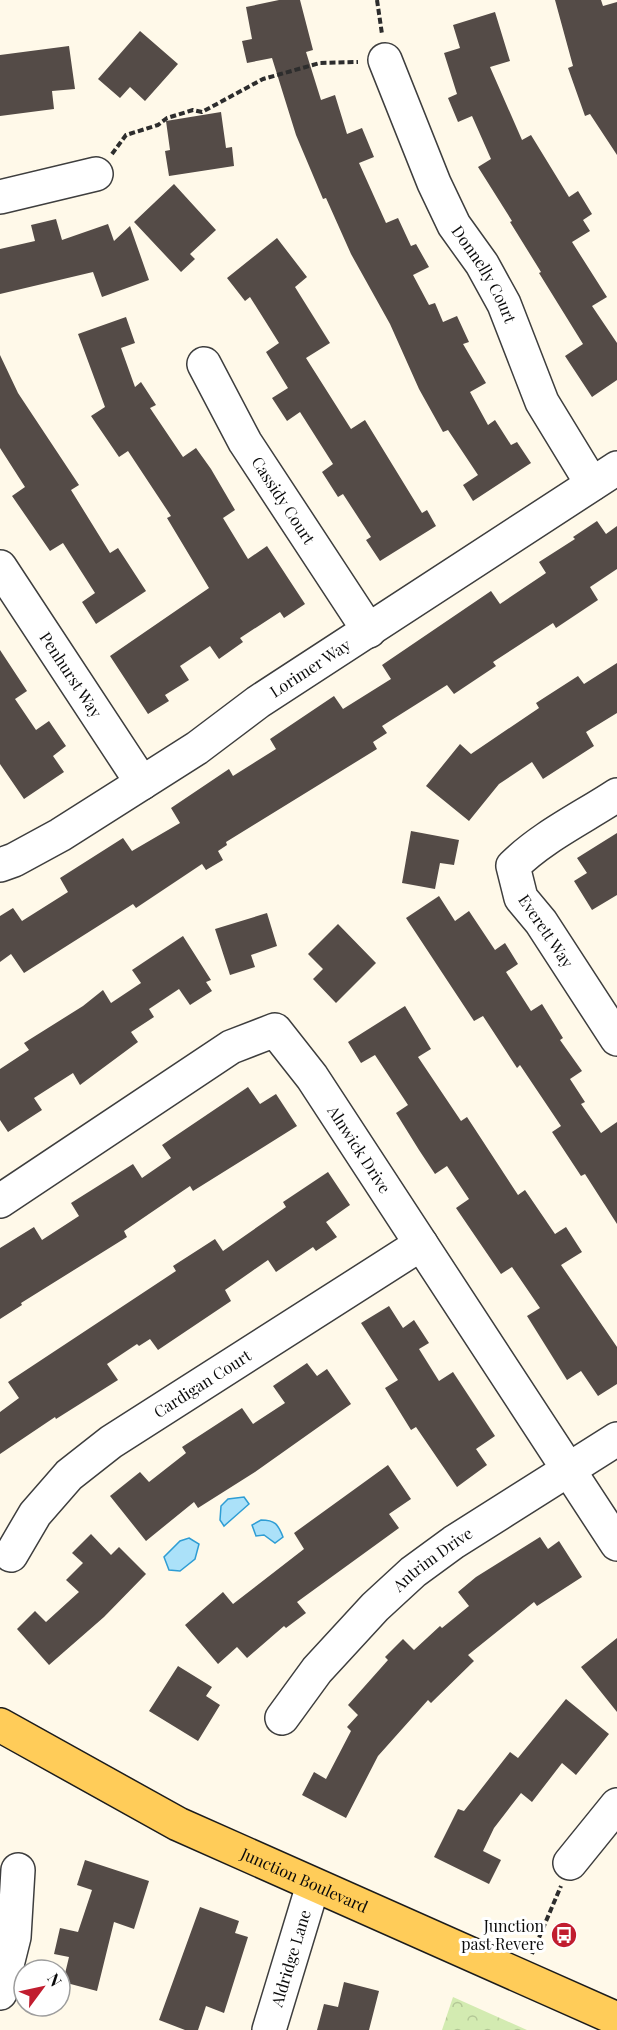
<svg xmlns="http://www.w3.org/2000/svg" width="617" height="2030" font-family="'Playfair Display',serif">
	<defs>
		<pattern id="park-crowns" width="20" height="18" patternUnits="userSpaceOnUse" patternTransform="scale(1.5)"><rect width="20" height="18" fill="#d3ebb1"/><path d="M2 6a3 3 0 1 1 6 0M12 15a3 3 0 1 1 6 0" fill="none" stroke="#b4c897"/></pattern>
	</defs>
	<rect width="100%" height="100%" fill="#fff9e9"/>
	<!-- park -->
	<path fill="url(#park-crowns)" d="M453,1997l74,33h-85z"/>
	<!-- water -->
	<path fill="#abe1f9" stroke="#2e9dd4" stroke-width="1.5" d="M244,1497l5,7 -25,22 -4,-6 1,-14 7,-7z
		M261,1520c14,0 17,4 22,17l-8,6 -11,-8 -8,1 -4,-11z
		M189,1538l10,6 -4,15 -15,12 -11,-1 -5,-13 16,-16z"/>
	<!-- building -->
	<path fill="#544b47" d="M279,0h21l13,50 -7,2 15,48 14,-5 12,39 15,-6 12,29 -15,6 27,60 12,-5 13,28 5,-2 13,23 -16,8 16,30 6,-2 8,19 14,-6 12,26 -6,2 23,39 -16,9 18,33 7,-5 16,25 6,-3 14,21 -58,38 -10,-16 15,-10 -30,-45 -5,2 -24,-43 -29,-65 -39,-70 -25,-56 -3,1 -27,-64 -24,-77 -25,5 -5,-22 10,-2 -6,-32z
		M555,0h46l2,6 14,-4v153l-27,-41 -5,2 -17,-48 5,-2z
		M495,12l15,49 -20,6 32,73 9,-5 38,62 9,-6 14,23 -9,6 7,11 -18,11 35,55 -15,9 25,37v37l-25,17 -27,-41 18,-12 -44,-71 2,-1 -31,-50 2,-1 -34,-54 13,-8 -19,-43 -14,6 -10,-24 9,-4 -13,-41 16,-5 -7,-23z
		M140,31l38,33 -33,37 -15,-14 -10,11 -22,-19z
		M69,46l6,43 -23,2 2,18 -54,7v-61z
		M221,112l5,36 6,-1 2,19 -65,10 -4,-25 5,-1 -4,-29z
		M174,184l42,46 -26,24 5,5 -14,13 -47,-50z
		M56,219l6,21 46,-16 6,17 16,-15 19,54 -47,17 -9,-25 -93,22v-45l35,-8 -4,-16z
		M277,238l30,39 -12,10 35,56 -24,15 45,71 14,-9 57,93 5,-3 9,16 -56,35 -14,-21 5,-3 -28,-43 -5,3 -16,-25 11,-8 -33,-52 -13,9 -15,-23 16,-10 -22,-36 13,-9 -29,-46 -5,4 -18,-23z
		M126,317l9,26 -14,5 14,39 6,-5 15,23 -6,3 33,49 13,-9 15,21 24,41 -12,8 25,41 19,-13 38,58 -21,14 -4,-6 -40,26 3,4 -24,17 -9,-13 -30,20 9,14 -24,15 4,6 -21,13 -38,-58 99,-68 -42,-70 4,-2 -43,-65 -9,6 -28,-41 14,-9 -27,-73z
		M0,355l18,38 61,92 -8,5 39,63 8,-5 28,43 -50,33 -14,-22 13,-9 -32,-50 -13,8 -38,-55 13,-9 -25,-39z
		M597,521l9,13 11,-8v43l-27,18 8,13 -42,28 -3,-5 -60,39 3,4 -42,28 -7,-9 -65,41 5,7 -14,9 4,7 -151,93 1,3 -9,6 5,9 -17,10 -4,-6 -66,44 -3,-4 -109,69 -13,-19 -11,8v-46l13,-8 9,13 46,-29 -8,-14 63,-40 9,13 48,-28 -9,-15 58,-39 4,7 43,-27 -6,-10 64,-43 9,13 48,-30 -9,-14 109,-74 9,13 46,-31 -7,-11 36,-23 -2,-2z
		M0,650l27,41 -12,8 21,31 13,-9 17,25 -13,10 11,16 -40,27 -24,-35z
		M617,663v50l-31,19 8,14 -51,33 -11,-17 -33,22 -30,37 -43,-35 34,-42 11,10 68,-46 -3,-5 42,-27 6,8z
		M411,831l48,9 -5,25 -14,-2 -5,26 -33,-6z
		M617,833v62l-25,15 -18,-29 13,-8 -10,-15z
		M439,896l16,25 14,-10 26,39 10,-7 13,21 -12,8 25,39 11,-7 21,34 -3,2 22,31 -12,8 15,23 -4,2 20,29 16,-11v102l-32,-50 -4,2 -29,-44 9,-6 -41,-61 -3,3 -34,-52 -9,5 -68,-103z
		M267,913l10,33 -26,9 4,12 -25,8 -15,-46z
		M338,924l38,39 -40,40 -23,-24 10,-10 -15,-15z
		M183,936l28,44 -5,2 6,9 -22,14 -11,-16 -30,20 5,8 -23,15 7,10 -58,43 -7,-12 -39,25 8,12 -34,22 -8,-12v-51l29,-19 -5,-7 59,-37 20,-16 8,13 30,-20 -9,-13z
		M405,1006l26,43 -13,8 43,64 6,-4 51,78 7,-5 30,44 11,-7 16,25 -21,13 56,82v37l-19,12 -17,-25 -14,9 -40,-64 13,-8 -28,-41 -11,7 -45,-66 13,-9 -22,-33 -12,8 -16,-24 -23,-37 12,-8 -33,-50 -14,8 -13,-21z
		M248,1087l12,17 16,-10 21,32 -104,65 -3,-5 -66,45 3,6 -106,66 1,2 -22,14v-71l34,-21 8,13 37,-24 -8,-13 62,-39 9,14 29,-20 -9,-13z
		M328,1172l22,33 -24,17 11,15 -21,14 -3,-4 -37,25 -8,-12 -43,30 6,11 -73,49 -8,-11 -11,7 -2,-2 -30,20 11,16 -62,39 -1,-2 -55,37v-42l19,-14 -11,-16 168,-111 -3,-5 42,-27 8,12 63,-44 -3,-5z
		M389,1306l14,22 11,-8 15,23 -10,6 20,32 14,-9 42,64 -19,13 11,16 -30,22 -41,-60 -5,3 -26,-42 13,-8 -37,-57z
		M307,1363l10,13 10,-7 24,35 -96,68 -57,36 -4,-6 -48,39 -36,-45 30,-24 9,10 37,-29 -4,-6 60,-39 11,16 32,-21 -12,-17z
		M388,1465l23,34 -22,15 10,14 -102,74 9,11 -20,15 -2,-2 -37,32 -10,-11 -19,17 -33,-39 38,-33 10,12 71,-55 -10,-16z
		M91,1534l20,21 8,-8 27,27 -42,43 -55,48 -32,-36 18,-18 11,11 33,-30 -13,-12 17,-17 -11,-10z
		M540,1537l8,12 11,-8 23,36 -45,29 -3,-4 -66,53 6,6 -43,42 -3,-3 -50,56 -32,62 -44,-23 12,-23 12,7 25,-48 -4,-4 11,-12 -10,-10 40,-45 -3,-3 18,-18 11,11 26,-24 2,2 27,-22 -11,-14 18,-15z
		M617,1638v74l-36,-45z
		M178,1666l34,21 -6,9 14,9 -22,36 -49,-30z
		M566,1699l43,35 -33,41 -14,-12 -30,39 -11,-9 -27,35 -11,23 18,9 -12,24 -55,-27 24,-48 6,2 46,-59 8,6z
		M85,1860l64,21 -15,48 -20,-7 -17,69 -34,-9 6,-25 -15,-3 6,-26 18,4 14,-42 -15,-5z
		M200,1907l39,14 -4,12 13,4 -24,76 -18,-7 -8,24h-13l-26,-10z
		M344,1982l35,9 -10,39h-52l7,-26 14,3z"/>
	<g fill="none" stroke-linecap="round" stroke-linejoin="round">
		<!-- minor casing -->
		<g stroke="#3e3e3e" stroke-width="36">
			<g id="minor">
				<path id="s1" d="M385,60l49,123 20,42 28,39 22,40 38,98 50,82"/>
				<path d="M0,197l96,-23"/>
				<path id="s2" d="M204,364l41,78 124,189"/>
				<path id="s3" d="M0,567l142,216"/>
				<path d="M617,795c-35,23 -75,42 -104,71l8,32 20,24 76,117"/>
				<path id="s4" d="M0,865l14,-5 46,-25 137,-87 61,-46 359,-234"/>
				<path id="s5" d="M0,1201l231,-154 44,-17 37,47 305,467"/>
				<path id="s6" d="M11,1555l24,-41 34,-39 42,-33 310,-198"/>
				<path id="s7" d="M282,1718l35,-48 58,-63 38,-35 41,-30 163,-103"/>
				<path d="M570,1863l47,-58"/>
				<path d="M0,1993l14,-56 4,-67"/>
				<path id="s8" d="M269,2030l44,-145"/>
			</g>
		</g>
		<!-- major casing -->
		<g stroke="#1c1c1c" stroke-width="36">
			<g id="major">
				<path id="s9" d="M0,1725l178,99 439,195"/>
			</g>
		</g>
		<!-- path -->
		<path stroke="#2d2d2d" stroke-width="4" stroke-dasharray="6 3" stroke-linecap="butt" d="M377,0l5,34
			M112,154l14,-19 32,-10 9,-7 26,-8 9,2 61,-33 57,-16 38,-1
			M532,1954l29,-68"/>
		<!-- minor -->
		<use href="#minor" stroke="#fff" stroke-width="33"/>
		<!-- major -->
		<use href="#major" stroke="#ffcc59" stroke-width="33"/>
	</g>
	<!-- icons -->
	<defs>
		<g id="bus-disc" transform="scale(1.35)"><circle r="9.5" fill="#c11d2f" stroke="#fff"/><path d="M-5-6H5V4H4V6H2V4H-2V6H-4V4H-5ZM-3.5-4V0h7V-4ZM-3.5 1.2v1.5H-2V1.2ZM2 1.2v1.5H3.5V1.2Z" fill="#fff"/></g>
	</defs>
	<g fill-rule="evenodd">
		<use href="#bus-disc" x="564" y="1935"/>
	</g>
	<g text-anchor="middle" stroke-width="6" stroke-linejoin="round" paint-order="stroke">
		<!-- street labels -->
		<g font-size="16" fill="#0b0b0b" stroke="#fff">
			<text dy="6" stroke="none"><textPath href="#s1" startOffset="237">Donnelly Court</textPath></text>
			<text dy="6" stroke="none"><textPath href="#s2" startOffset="158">Cassidy Court</textPath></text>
			<text dy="6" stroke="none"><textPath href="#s4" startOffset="368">Lorimer Way</textPath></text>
			<text dy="6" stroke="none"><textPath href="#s3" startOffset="129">Penhurst Way</textPath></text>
			<text transform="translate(546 931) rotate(56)" y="6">Everett Way</text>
			<text dy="6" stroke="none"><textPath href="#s5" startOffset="471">Alnwick Drive</textPath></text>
			<text dy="6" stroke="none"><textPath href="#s6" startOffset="261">Cardigan Court</textPath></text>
			<text dy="6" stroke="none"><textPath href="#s7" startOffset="220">Antrim Drive</textPath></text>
			<text dy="6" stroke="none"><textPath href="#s9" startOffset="342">Junction Boulevard</textPath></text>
			<text dy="6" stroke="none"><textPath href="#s8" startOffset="75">Aldridge Lane</textPath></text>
		</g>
		<!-- poi labels -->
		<g font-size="16" fill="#0b0b0b" stroke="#fff" text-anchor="end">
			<text x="544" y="1932">Junction<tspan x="544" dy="18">past Revere</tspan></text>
		</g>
	</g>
	<!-- north arrow -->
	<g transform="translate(42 1988) rotate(57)"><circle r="28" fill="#ffffff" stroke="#9d9d9d" stroke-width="1.5"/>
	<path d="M0-4.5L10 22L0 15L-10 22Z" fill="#c11d2f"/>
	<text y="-9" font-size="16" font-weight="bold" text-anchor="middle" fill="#0b0b0b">N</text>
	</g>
</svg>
